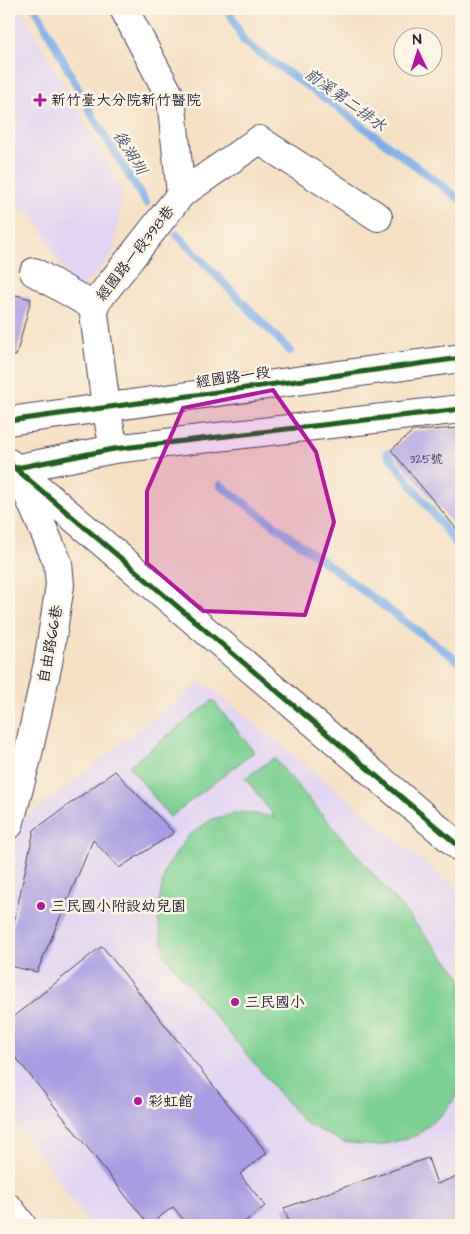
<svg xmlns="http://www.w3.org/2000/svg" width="470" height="1234" font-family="'Architects Daughter','LXGW WenKai TC',sans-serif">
	<rect width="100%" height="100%" fill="#fcf5e5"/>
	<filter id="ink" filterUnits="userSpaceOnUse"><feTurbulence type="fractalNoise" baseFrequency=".02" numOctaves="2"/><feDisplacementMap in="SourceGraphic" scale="10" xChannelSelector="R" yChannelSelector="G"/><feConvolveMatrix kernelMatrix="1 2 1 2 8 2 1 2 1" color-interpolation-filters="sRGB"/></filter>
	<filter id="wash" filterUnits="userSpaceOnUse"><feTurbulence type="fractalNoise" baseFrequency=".0096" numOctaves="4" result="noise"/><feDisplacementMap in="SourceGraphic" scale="20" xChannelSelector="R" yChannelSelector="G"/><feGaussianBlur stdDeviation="1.12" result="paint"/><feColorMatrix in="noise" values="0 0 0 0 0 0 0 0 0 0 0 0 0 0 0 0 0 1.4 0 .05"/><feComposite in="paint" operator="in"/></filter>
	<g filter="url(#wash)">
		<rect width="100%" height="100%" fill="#f5e0c4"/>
		<!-- built -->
		<path fill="#e2d4f3" d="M9,9h12l102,182 -11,65 -36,37 -43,-79 -24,-8z
			M202,681l259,211v333h-371l-81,-112v-255l9,-34z"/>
		<!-- green -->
		<path fill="#7cd093" stroke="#4f7967" d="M213,700l41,52 -84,65 -41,-51z
			M274,758l187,219v112l-15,22 -30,25 -38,10 -35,-4 -40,-20 -138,-166 -8,-42 8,-44 22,-33 25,-18 30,-7 33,5 -30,-39z"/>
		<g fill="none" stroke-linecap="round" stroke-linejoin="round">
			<!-- stream -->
			<path stroke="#7daee9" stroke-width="8" d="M36,9l56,106 54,88
				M228,9l16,33 89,62 128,96
				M177,235l113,116
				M387,453l74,97
				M220,485l241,178"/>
		</g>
		<g id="blocks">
			<!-- building -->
			<path fill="#a89de2" d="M9,293l22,6 -15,57 -7,-1z
				M461,428v106l-70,-84 22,-19z
				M115,771l59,62 -55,35 -26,-28 -56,132 -28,-6v-21l25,-115z
				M102,946l165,207 -27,21 25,32 -24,19h-53l-15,-18 -24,18 -140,-176v-29z
				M428,1158l9,26 24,-9v50h-171l-6,-17z"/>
		</g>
	</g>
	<g filter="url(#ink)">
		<use href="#blocks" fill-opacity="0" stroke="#423e50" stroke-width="1"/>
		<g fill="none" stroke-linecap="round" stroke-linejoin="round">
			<!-- minor casing -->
			<g stroke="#423e50" stroke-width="30">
				<path id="minor" d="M181,194l78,-54 119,77
					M34,272l59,34
					M114,449l-8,-42 -13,-101 88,-112 -10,-96 -47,-89
					M9,463l452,385
					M9,825l18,-67 21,-95 12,-78 -2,-22 -39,-89
					M9,1208l13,17"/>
			</g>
			<!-- major casing -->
			<g stroke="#423e50" stroke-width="30">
				<path id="major" d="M9,421l452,-63
					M9,470l105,-21 347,-40"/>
			</g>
			<!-- minor -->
			<use href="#minor" stroke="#fff" stroke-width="28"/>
			<!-- major -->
			<use href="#major" stroke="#fff" stroke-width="28"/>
			<!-- cycleway casing -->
			<g stroke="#fcf5e5" stroke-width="8">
				<path id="cycleway" d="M9,421l452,-63
					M9,463l452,385
					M11,469l103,-20 347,-40"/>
			</g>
			<!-- cycleway -->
			<use href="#cycleway" stroke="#1b5e20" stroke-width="5"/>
		</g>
	</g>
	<!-- marked area -->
	<path fill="#b5179e" fill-opacity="0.2" stroke="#b5179e" stroke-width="4" stroke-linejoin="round" d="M273,390l43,62 18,70 -29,93 -102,-4 -56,-48v-72l36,-83z"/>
	<!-- markers -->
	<g fill="#b5179e" stroke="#fcf5e5" stroke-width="2">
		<path d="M37.5 92.5h5v5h5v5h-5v5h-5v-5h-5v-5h5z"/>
		<circle cx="41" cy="906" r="5"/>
		<circle cx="235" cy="1002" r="5"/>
		<circle cx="138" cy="1101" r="5"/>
	</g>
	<g text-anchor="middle" stroke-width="5" stroke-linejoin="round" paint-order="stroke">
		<!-- number labels -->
		<g font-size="12" fill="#444165">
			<text x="426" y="463">325號</text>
		</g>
		<!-- poi labels -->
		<g font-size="15" fill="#22223b" stroke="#fcf5e5" text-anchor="start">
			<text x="51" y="105">新竹臺大分院新竹醫院</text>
			<text x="51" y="911">三民國小附設幼兒園</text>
			<text x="245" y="1007">三民國小</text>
			<text x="148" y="1106">彩虹館</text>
		</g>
		<!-- street labels -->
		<g font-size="15" fill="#22223b" stroke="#fcf5e5">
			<text transform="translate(135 253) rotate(-52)" y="5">經國路一段398巷</text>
			<text transform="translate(233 377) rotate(-8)" y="5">經國路一段</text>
			<text transform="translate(50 644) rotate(-80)" y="5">自由路66巷</text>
		</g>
		<!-- water labels -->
		<g font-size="16" font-style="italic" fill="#425378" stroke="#fcf5e5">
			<text transform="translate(346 99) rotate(36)" y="6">前溪第二排水</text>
			<text transform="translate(131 152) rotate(58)" y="6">後湖圳</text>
		</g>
	</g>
	<!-- margin -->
	<rect width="470" height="1234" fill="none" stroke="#fcf5e5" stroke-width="30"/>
	<!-- north arrow -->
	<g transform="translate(418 52) rotate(356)"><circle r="24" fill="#fcf5e5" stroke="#a5a1a1"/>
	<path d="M0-4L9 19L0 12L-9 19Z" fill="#b5179e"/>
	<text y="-8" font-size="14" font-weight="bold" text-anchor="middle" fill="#22223b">N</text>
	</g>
</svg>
